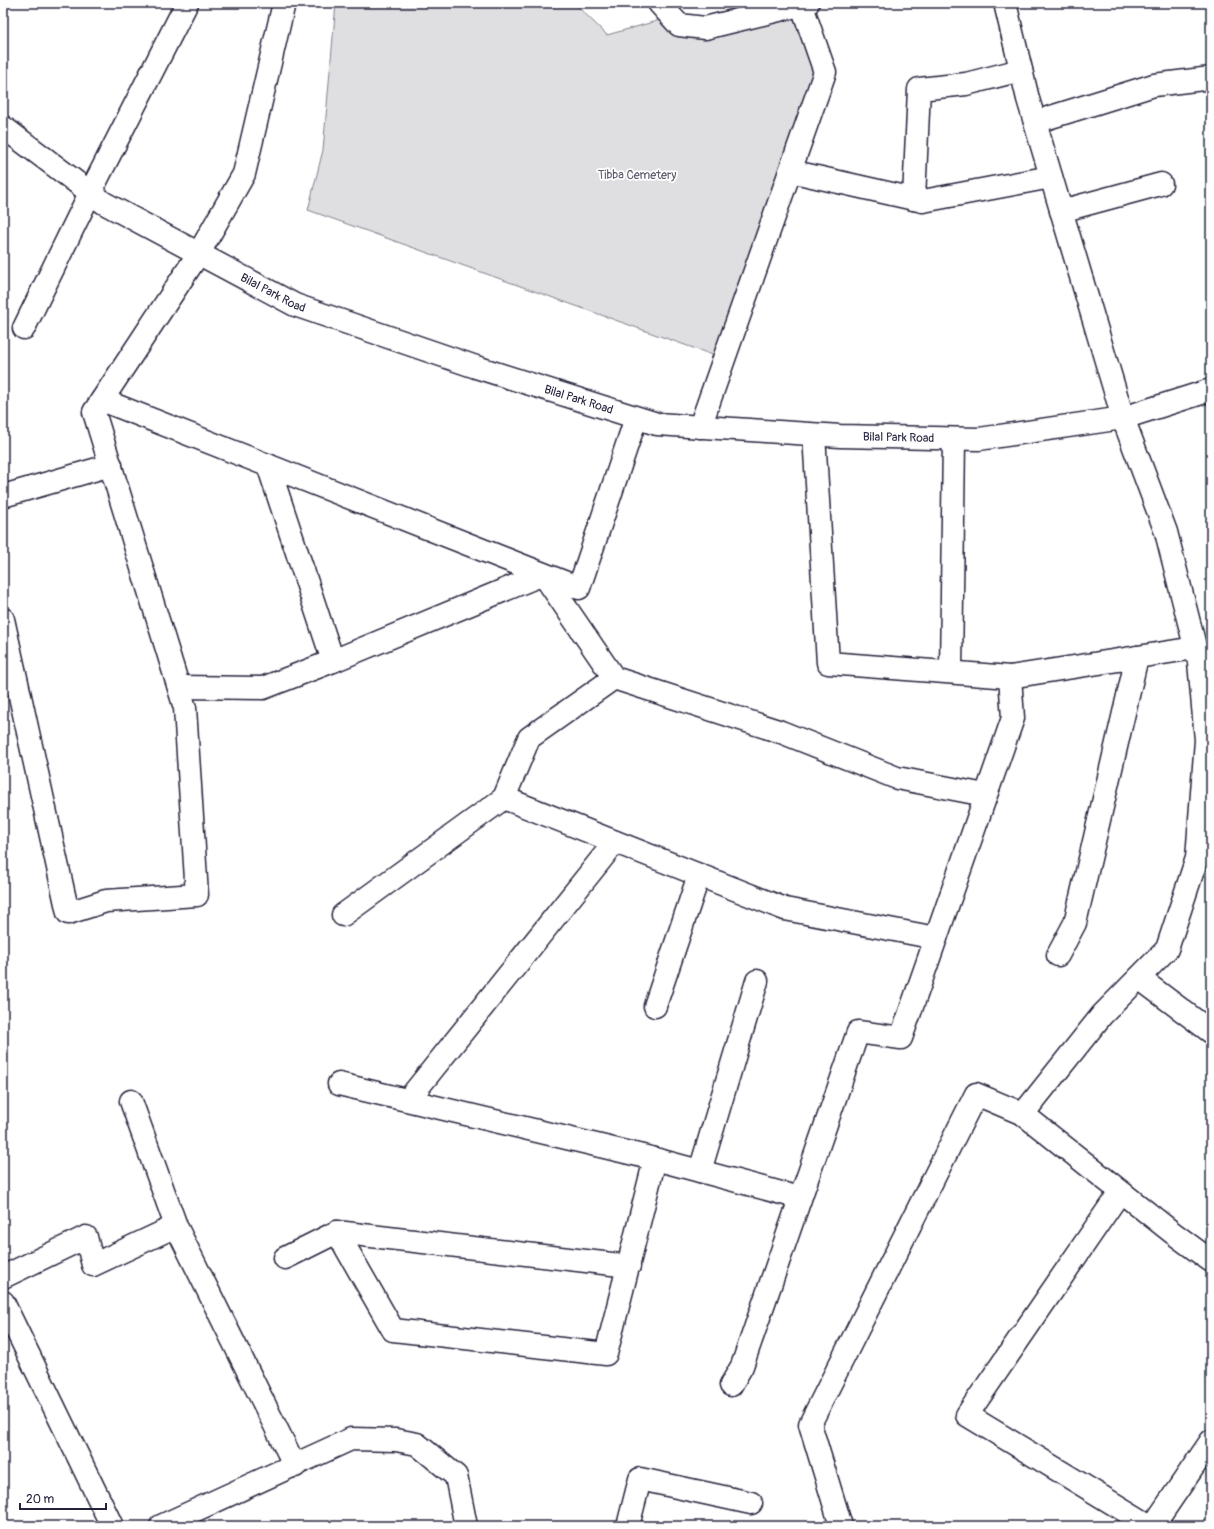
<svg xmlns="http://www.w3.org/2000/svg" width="1214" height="1529" font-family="Pangolin,sans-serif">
	<rect width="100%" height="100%" fill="#fff"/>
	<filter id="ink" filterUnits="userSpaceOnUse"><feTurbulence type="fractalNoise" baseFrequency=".025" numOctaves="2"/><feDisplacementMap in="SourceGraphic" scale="8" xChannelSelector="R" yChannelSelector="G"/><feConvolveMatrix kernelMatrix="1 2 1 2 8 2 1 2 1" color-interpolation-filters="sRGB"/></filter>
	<g filter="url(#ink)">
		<!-- green -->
		<path fill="#dfdfe2" stroke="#80808e" d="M336,3h238l33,32 64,-18 8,8 123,-20 23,67 -101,287 -416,-149 15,-60z"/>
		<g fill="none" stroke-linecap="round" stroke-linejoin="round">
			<!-- minor casing -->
			<g stroke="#22223b" stroke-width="25">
				<g id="minor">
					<path d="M659,3l20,22 26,3 103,-25"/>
					<path d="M1005,3l23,96 95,319 43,114 33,130 7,78 -9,118 -30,91 -65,66 -79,99"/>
					<path d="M1035,122l119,-37 57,-7"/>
					<path id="s1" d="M3,127l101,76 191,102 181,62 181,57 183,12 139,3 144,-21 88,-28"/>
					<path d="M790,171l133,30 128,-24"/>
					<path d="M914,199l5,-110 47,-5 55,-14"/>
					<path d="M1061,211l100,-27"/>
					<path d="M24,328l66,-135 97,-190"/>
					<path d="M102,400l477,188 57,-170"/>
					<path d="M700,427l125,-355 -24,-69"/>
					<path d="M814,435l14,228 182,14"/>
					<path d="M268,465l65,196"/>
					<path d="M3,496l108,-31"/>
					<path d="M3,619l65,294 38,-12 91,-6 -12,-187 -91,-296 105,-159 45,-79 40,-171"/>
					<path d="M951,672l3,-233"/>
					<path d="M179,687l84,1 70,-27 210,-87 71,104 167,54 116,46 88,17"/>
					<path d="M504,798l281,111 151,29"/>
					<path d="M343,915l161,-117 25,-60 85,-60"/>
					<path d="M1058,955l17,-32 62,-266"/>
					<path d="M1139,978l72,54"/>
					<path d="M655,1006l44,-131"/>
					<path d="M339,1084l316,75 145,39"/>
					<path d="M408,1100l207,-258"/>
					<path d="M131,1101l45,125 119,240"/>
					<path d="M700,1171l57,-190"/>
					<path d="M1120,1192l-153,223 183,111"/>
					<path d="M337,1232l56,98 213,24 49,-195"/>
					<path d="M285,1258l52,-26 292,34"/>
					<path d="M3,1277l83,-40 7,28 83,-39"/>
					<path d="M3,1302l109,224"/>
					<path d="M731,1385l11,-19 116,-334 43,6 112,-320 -3,-41 185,-29"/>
					<path d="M161,1526l190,-87 45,1 21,4 39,32 10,50"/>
					<path d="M628,1526l12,-47 111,24"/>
					<path d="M841,1526l-31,-102 166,-330 47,20 150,119 38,28"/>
					<path d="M1153,1526l58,-85"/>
				</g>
			</g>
			<!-- minor -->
			<use href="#minor" stroke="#fff" stroke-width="22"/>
		</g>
	</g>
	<g text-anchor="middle" stroke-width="3.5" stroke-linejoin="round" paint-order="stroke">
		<!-- park labels -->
		<g font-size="12" fill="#5b5b6d" stroke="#fff">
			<text x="637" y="179">Tibba Cemetery</text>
		</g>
		<!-- street labels -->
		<g font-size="12" fill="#22223b" stroke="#fff">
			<text dy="4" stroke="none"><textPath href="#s1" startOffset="318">Bilal Park Road</textPath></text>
			<text dy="4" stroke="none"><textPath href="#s1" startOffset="642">Bilal Park Road</textPath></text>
			<text dy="4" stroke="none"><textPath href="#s1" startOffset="966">Bilal Park Road</textPath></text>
		</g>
	</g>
	<!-- margin -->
	<rect width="1214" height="1529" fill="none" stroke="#fff" stroke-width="16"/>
	<rect x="8" y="8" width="1198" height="1513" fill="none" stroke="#22223b" stroke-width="1.5" filter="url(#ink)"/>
	<!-- scale -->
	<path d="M20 1503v6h86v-6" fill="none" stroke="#22223b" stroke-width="2"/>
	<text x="26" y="1503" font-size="12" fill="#22223b" stroke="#ffffff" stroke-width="3" paint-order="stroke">20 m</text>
</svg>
